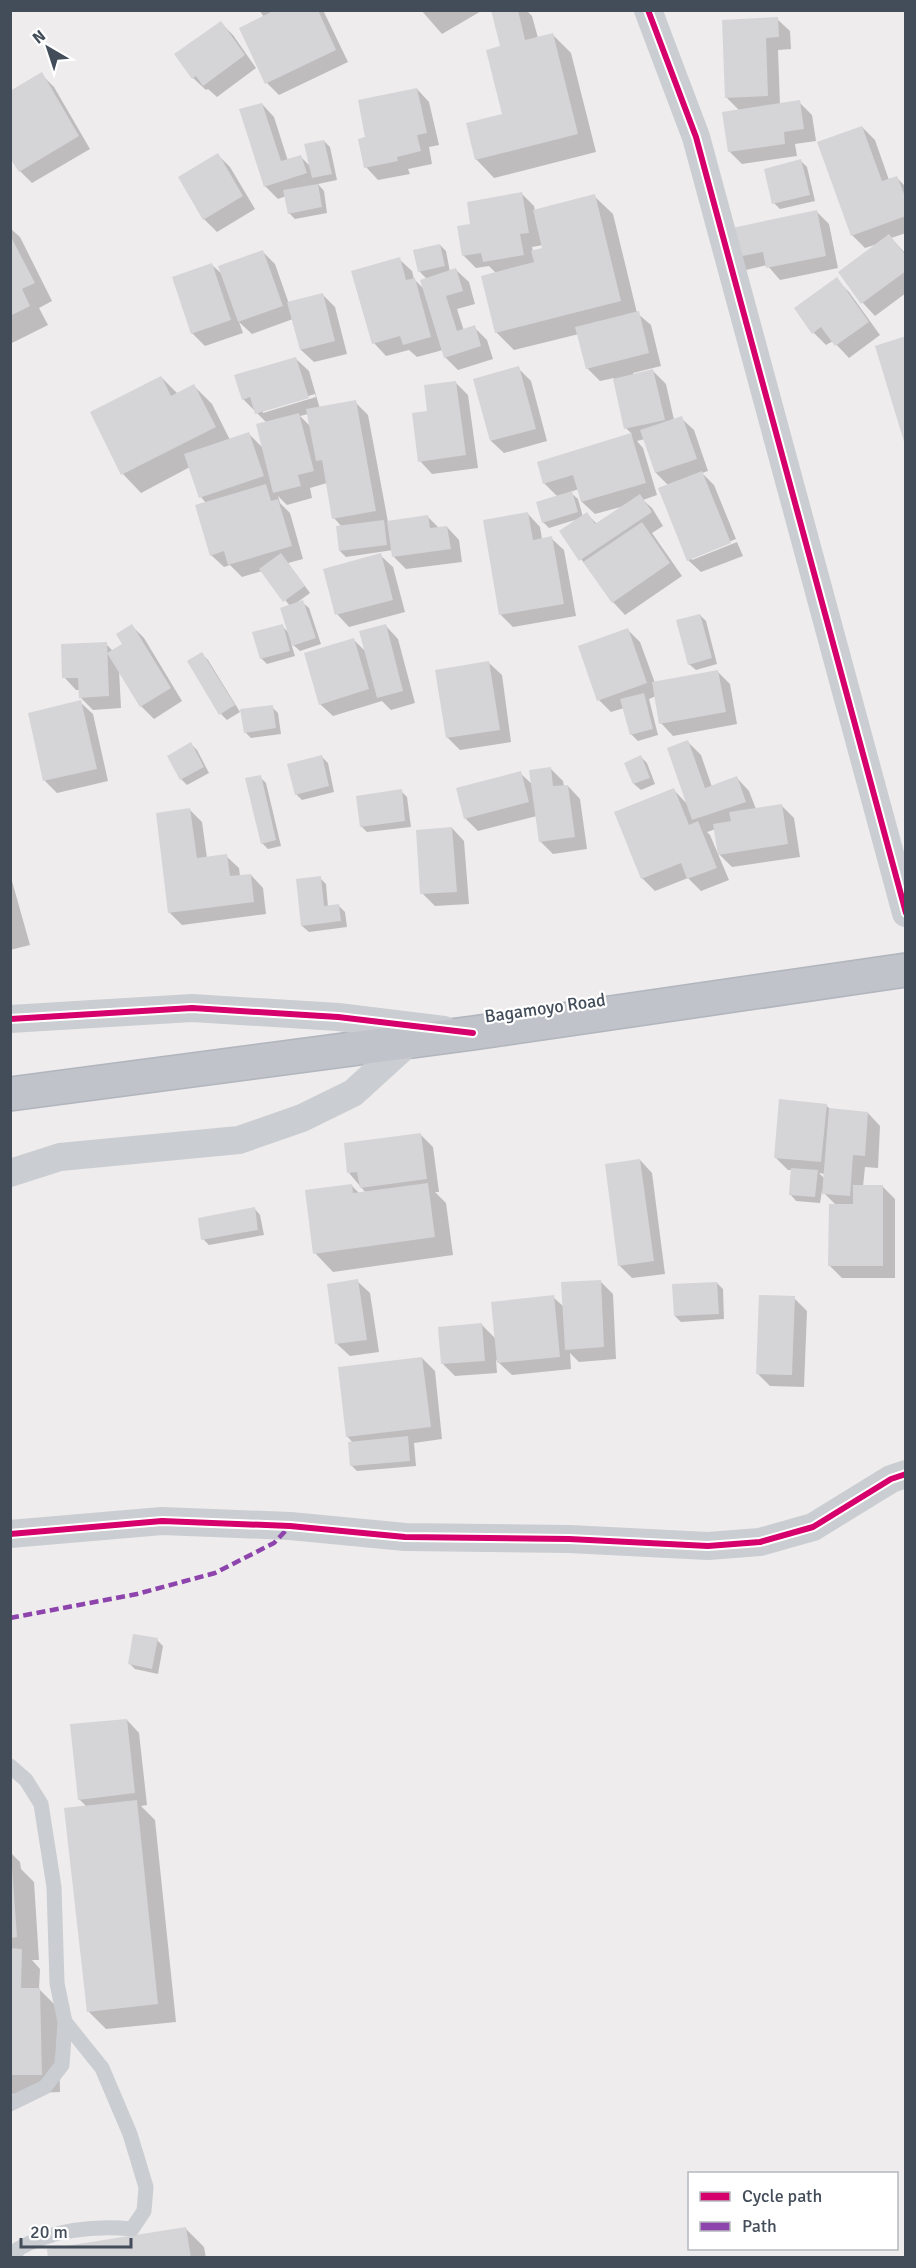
<svg xmlns="http://www.w3.org/2000/svg" width="916" height="2268" font-family="Signika,sans-serif">
	<rect width="100%" height="100%" fill="#eeecec"/>
	<!-- shadow -->
	<path fill="#0003" fill-rule="evenodd" d="M259,10h64l25,52 -69,33 -12,-12 -3,-66z
		M421,10h62l-41,24z
		M493,10h33l6,6 6,22 15,-3 18,18 25,99 -102,26 -18,-19 28,-44 -2,-67z
		M777,19l13,12 1,18 -13,1 2,55 19,-3 13,13 4,26 -21,3 2,12 -55,8 -13,-13 11,-40 -13,-13z
		M220,22l13,13 23,33 -39,29 -9,-8 -2,1 -13,-12z
		M41,74l13,13 36,62 -58,34 -12,-12z
		M417,89l12,13 10,43 -10,2 3,17 -24,5 2,5 -32,6 -12,-13 1,-28z
		M262,104l12,13 14,44 13,-4 10,10 13,-26 6,6 7,33 -19,4 6,7 3,22 -32,6 -6,-6 -3,-17 -8,3 -13,-13z
		M862,127l13,13 14,40 8,-2 9,9v46l-15,5 15,16v39l-31,23 -12,-13 -23,-31 37,-28 -12,4 -13,-13z
		M218,155l12,12 25,42 -38,23 -13,-13 -24,-42z
		M801,161l6,6 8,34 -35,8 -6,-6z
		M522,194l12,12 1,5 59,-15 19,18 24,99 14,12 10,41 -28,7 1,3 19,-5 13,13 8,36 7,-2 13,12 14,41 -6,2 12,12 22,54 -44,18v3l45,-18 6,14 -42,16 -13,-12 -19,-74 -13,-13 -11,-34 -8,2 6,7 14,47 -14,5 9,8 11,18 -11,7 30,43 -57,39 -12,-13 -52,-70 17,-13 -29,9 -6,-6 15,-25 -14,-14 -5,-20 93,-29 -6,-6 -12,-50 -14,3 -13,-13 -8,-34 -65,16 -18,-18v-59l-7,-7 -13,2 -12,-12 8,-31zM543,245l1,4 -11,3 -1,-5zM579,489l3,13 13,12 29,-8 -27,18 -10,-10 -4,3 -5,-18 -8,-7z
		M817,212l12,12 9,44 -58,12 -13,-15 -21,5 -18,-40z
		M10,228l10,9 32,64 -13,7 9,17 -38,19z
		M440,245l6,6 4,21 6,-2 13,12 6,22 -18,5 7,22 10,-4 13,13 6,19 -35,11 -13,-13 -2,-7 -26,7 -8,-7 -23,6 -12,-13 25,-84 13,12 2,8 10,10 3,-10 -7,-7 -5,-21z
		M262,251l13,13 14,40 33,-10 13,13 12,47 -33,8 -13,-12 -8,-31 -41,15 -13,-12 4,11 -38,13 -13,-13 20,-68 11,10z
		M836,279l13,13 31,43 -31,23 -16,-17 -7,4 -12,-12 -18,-25z
		M296,359l13,12 11,38 35,-7 13,13 20,107 40,-5 11,11 8,-1 12,13 3,22 -56,7 -12,-12 -1,-7 -47,7 -6,-6 2,-24 -8,-9 -7,-35 -17,5 2,10 -25,7 -9,-9 2,7 10,10 13,46 -15,4 22,30 -15,11 7,-2 7,6 12,36 -21,7 -9,-8 4,13 -28,8 -6,-6 21,-32 8,8v-28l-28,-35 -20,6 -12,-12 -6,2 -13,-12 -5,-52 -5,-6 -11,-30 -49,26 -18,-19 -31,-61 69,-36 17,17 16,-8 18,18 18,36 18,-7 15,15 4,-25 -24,-24zM315,394l1,3 -53,16v-3zM308,414l3,13 -11,-11z
		M518,368l13,13 16,60 -43,12 -13,-12z
		M456,383l12,12 10,73 -46,6 -12,-13 9,-49z
		M528,514l12,13 2,12 9,-1 13,12 12,66 -63,11 -12,-12 -17,-94z
		M380,555l13,12 12,45 -56,15 -12,-13z
		M700,615l6,6 11,43 -21,6 -7,-6z
		M132,626l12,12 38,63 -28,18 -13,-13 -22,-36 2,38 -28,2 -13,-13v-7h-4l-12,-13 42,-33 7,7 11,-7z
		M386,626l12,13 17,64 -24,7 -9,-9 -49,15 -13,-12 34,-64 13,13z
		M628,630l12,12 15,41 62,-12 13,13 7,40 -64,12 -12,-13 -5,-27 -7,3 9,36 -20,6 -7,-7 -7,-26 -13,4 -12,-12z
		M202,654l6,6 32,52 -13,8 -6,-6z
		M489,663l13,12 9,67 -51,8 -13,-13z
		M80,702l13,12 15,67 -51,12 -12,-12z
		M272,707l6,6 3,21 -30,4 -6,-6z
		M688,742l13,13 11,32 25,-9 12,13 7,18 25,-4 13,13 6,39 -68,10 -13,-13 -3,-25 -9,3 3,3 19,45 -28,11 -13,-13 -33,13 -13,-13 32,-88 14,15z
		M191,744l6,6 12,23 -22,12 -6,-6z
		M322,757l6,6 6,29 -32,8 -6,-6z
		M641,757l6,6 8,21 -14,6 -7,-6 -8,-20z
		M550,768l13,13 1,6 4,-1 12,13 7,50 -34,5 -13,-13 -3,-25 -59,15 -12,-12 -8,-30 62,-16 13,12z
		M260,777l6,6 15,63 -13,3 -6,-6z
		M401,791l6,6 4,30 -44,5 -6,-6z
		M190,810l12,12 5,36 19,-2 13,12 1,8 11,-1 12,13 3,26 -84,11 -13,-13z
		M452,828l12,13 5,63 -34,2 -13,-13z
		M10,874l20,71 -20,5z
		M320,878l6,6 2,23 11,-1 6,6 2,15 -38,5 -7,-6z
		M826,1105l5,5 37,3 12,13 -2,42 -13,-1 -2,20h20l12,12v79h-53l-12,-12 6,-61 -14,-14 -2,12 -24,-2 -6,-7 2,-24h-4l-13,-13zM819,1173l6,1v5z
		M420,1134l13,13 6,45h-4l11,11 7,52 -120,17 -18,-19 37,-67 8,8 6,-1 -17,-20z
		M640,1160l12,13 13,101 -33,4 -12,-12z
		M254,1208l6,7 4,20 -55,10 -6,-6z
		M357,1281l13,12 9,59 -29,4 -13,-12z
		M600,1281l13,13 3,65 -37,3 -9,-9 1,16 -59,6 -16,-15 1,13 -42,3 -12,-12 39,-39 15,15 56,-43 11,10z
		M717,1283l6,6 1,30 -43,3 -6,-6z
		M794,1298l13,13 -3,76 -34,-1 -13,-13z
		M422,1358l13,13 7,68 -28,4 2,23 -59,5 -6,-6 2,-22 -6,-7z
		M157,1640l6,6 -5,28 -23,-5 -6,-6z
		M127,1720l12,13 8,72 -6,1 14,14 21,202 -70,7 -18,-18 -1,-204 -8,-8z
		M10,1852l10,10 1,7 13,13 5,78h-7l8,9 -1,20 19,19 2,84 -50,2z
		M186,2229l18,18 2,11h-156z"/>
	<!-- building -->
	<path fill="#d5d4d7" d="M275,10h43l18,40 -71,34 -26,-56z
		M491,10h27l7,30 28,-7 25,101 -103,26 -9,-37 36,-9 -16,-64 14,-4z
		M778,17l1,20 -13,1 2,58 -43,2 -3,-78z
		M221,21l24,34 -42,31 -7,-10 -4,3 -18,-25z
		M42,72l37,64 -60,36 -9,-14v-67z
		M417,88l10,45 -10,2 4,16 -24,6 1,4 -34,7 -6,-29 7,-2 -7,-37z
		M800,100l4,29 -20,3 1,12 -57,8 -6,-40z
		M262,103l19,58 20,-6 6,18 -43,14 -25,-78z
		M862,126l20,55 15,-5 9,23v17l-55,20 -34,-94z
		M324,140l8,34 -20,4 -8,-34z
		M218,153l25,43 -40,24 -25,-43z
		M801,159l9,36 -38,9 -8,-35z
		M318,184l4,23 -34,7 -5,-24z
		M522,192l7,41 -9,1 4,21 -41,7 -2,-9 -19,3 -5,-30 13,-2 -3,-22z
		M595,194l26,107 -126,32 -14,-57 53,-14 -3,-11 11,-3 -9,-38z
		M817,210l9,46 -60,12 -3,-16 -31,6 -5,-29z
		M889,234l17,22v15l-45,33 -23,-32z
		M10,235l25,48 -13,6 8,17 -20,10z
		M440,244l5,22 -27,6 -5,-22z
		M263,250l20,56 -45,16 -20,-56z
		M400,257l6,23 9,-2 16,59 -28,8 -3,-9 -28,8 -21,-73z
		M212,263l19,57 -40,14 -19,-57z
		M456,268l7,23 -17,5 11,35 18,-6 6,21 -37,12 -24,-78z
		M837,277l32,45 -34,24 -14,-19 -9,7 -18,-26z
		M323,293l12,48 -35,9 -13,-48z
		M639,311l10,42 -63,16 -11,-42z
		M906,336v109h-1l-30,-99z
		M296,357l13,41 -54,16 -5,-17 -8,3 -8,-25z
		M519,366l17,63 -46,12 -17,-62z
		M653,369l12,51 -41,9 -11,-50z
		M161,376l10,20 23,-12 22,43 -95,48 -31,-63z
		M456,381l10,74 -48,7 -6,-49 15,-2 -3,-26z
		M356,400l20,111 -44,8 -10,-59 -6,1 -10,-52z
		M299,413l15,58 -16,4 3,11 -28,7 -17,-69z
		M682,416l15,43 -42,14 -15,-43z
		M249,432l15,44 -65,22 -15,-44z
		M631,433l15,50 -65,19 -8,-27 -30,9 -6,-22z
		M702,471l29,72 -44,18 -29,-73z
		M266,484l5,17 7,-2 14,47 -64,19 -4,-14 -14,5 -15,-51z
		M572,491l6,21 -36,11 -6,-21z
		M640,494l12,18 -73,49 -20,-30 28,-19 8,12z
		M528,512l5,28 19,-4 12,68 -65,11 -16,-95z
		M428,515l2,13 17,-2 4,23 -59,8 -5,-36z
		M384,520l3,25 -48,6 -3,-25z
		M642,522l28,41 -58,40 -29,-41z
		M281,553l24,33 -22,16 -24,-33z
		M381,553l12,47 -58,15 -12,-46z
		M303,600l13,38 -24,8 -12,-38z
		M700,614l12,44 -24,7 -12,-45z
		M132,624l39,64 -31,19 -33,-54 15,-9 -6,-10z
		M283,624l7,27 -30,8 -8,-27z
		M386,624l17,67 -26,7 -18,-67z
		M628,628l19,55 -50,18 -19,-55z
		M354,638l15,51 -50,16 -15,-52z
		M107,642l2,54 -30,2 -1,-20h-16l-1,-34z
		M202,652l33,53 -16,10 -32,-54z
		M489,661l11,69 -54,8 -11,-68z
		M718,670l8,42 -67,12 -7,-42z
		M644,693l9,36 -23,6 -10,-36z
		M81,700l16,69 -54,12 -15,-68z
		M273,705l3,23 -32,5 -4,-24z
		M688,740l17,48 32,-12 9,26 -54,18 -25,-72z
		M191,742l13,25 -24,13 -13,-24z
		M322,755l7,31 -34,9 -8,-31z
		M641,755l9,23 -17,6 -9,-21z
		M551,767l2,19 15,-1 7,52 -36,5 -10,-72z
		M521,771l8,31 -65,17 -8,-31z
		M261,775l15,65 -15,4 -16,-66z
		M674,788l15,37 9,-4 19,47 -30,11 -6,-16 -40,16 -27,-67z
		M402,789l3,32 -45,6 -4,-31z
		M782,804l6,40 -70,11 -5,-31 18,-3 -2,-9z
		M190,808l7,50 30,-4 3,22 21,-2 3,28 -86,11 -12,-100z
		M452,827l5,65 -37,2 -4,-64z
		M321,876l3,30 15,-2 2,17 -40,5 -5,-47z
		M779,1099l48,5 -6,58 -47,-4z
		M829,1108l39,4 -3,44 -12,-1 -3,41 -28,-2z
		M421,1133l6,46 -67,9 -3,-16 -10,1 -3,-30z
		M640,1159l14,102 -36,5 -13,-102z
		M791,1168l27,2 -3,27 -26,-2z
		M428,1183l7,54 -122,17 -8,-64 47,-6 1,9z
		M853,1185h30v81h-55l1,-62h24z
		M255,1207l3,23 -57,10 -3,-22z
		M358,1279l9,61 -32,4 -8,-60z
		M601,1280l3,67 -39,3 -4,-68z
		M717,1282l2,32 -45,2 -2,-32z
		M554,1295l6,62 -63,6 -6,-61z
		M759,1295l36,1 -3,79 -36,-1z
		M482,1323l3,38 -44,3 -3,-37z
		M422,1357l9,70 -85,10 -8,-70z
		M408,1436l2,25 -60,5 -2,-24z
		M133,1634l25,4 -6,31 -24,-5z
		M127,1719l8,74 -57,7 -8,-76z
		M137,1800l21,204 -71,8 -23,-204z
		M10,1867h2l5,70 -7,1z
		M10,1948l12,1 -1,39h19l2,87h-32z
		M186,2227l5,31h-143l-1,-9z"/>
	<g fill="none" stroke-linecap="round" stroke-linejoin="round">
		<!-- trunk casing -->
		<g stroke="#b1b5bd" stroke-width="36">
			<path id="trunk" d="M10,1094l463,-61 433,-63"/>
		</g>
		<!-- service -->
		<path stroke="#cacdd1" stroke-width="15" d="M10,1766l16,14 15,24 13,83 3,96 8,39 -3,43 -17,22 -35,17
			M14,2258l4,-9c33,-19 77,-24 114,-20l12,-18 2,-24 -16,-53 -28,-66 -37,-46"/>
		<!-- minor -->
		<path stroke="#cacdd1" stroke-width="28" d="M648,10l48,127 210,776
			M10,1019l182,-11 146,9 106,13
			M10,1173l50,-16 179,-17 63,-22 51,-25 56,-51
			M10,1534l152,-13 128,5 115,11 164,2 139,7 52,-4 53,-15 78,-48 15,-5"/>
		<!-- trunk -->
		<use href="#trunk" stroke="#c0c3c9" stroke-width="33"/>
		<!-- quiet -->
		<path stroke="#8e44ad" stroke-width="4.5" stroke-dasharray="9 4.5" stroke-linecap="butt" d="M10,1618l127,-24 78,-21 59,-30 16,-17"/>
		<!-- cycleway casing -->
		<g stroke="#fff" stroke-width="10">
			<path id="cycleway" d="M648,10l48,127 210,776
				M10,1019l182,-11 146,9 135,16
				M10,1534l152,-13 128,5 115,11 164,2 139,7 52,-4 53,-15 78,-48 15,-5"/>
		</g>
		<!-- cycleway -->
		<use href="#cycleway" stroke="#d6006c" stroke-width="6"/>
	</g>
	<g text-anchor="middle" stroke-width="4.5" stroke-linejoin="round" paint-order="stroke">
		<!-- street labels -->
		<g font-size="18" fill="#434d5a" stroke="#fff">
			<text transform="translate(545 1008) rotate(-8)" y="6">Bagamoyo Road</text>
		</g>
	</g>
	<!-- border -->
	<rect width="916" height="2268" fill="none" stroke="#434d5a" stroke-width="24"/>
	<!-- legend -->
	<rect x="688" y="2172" width="210" height="78" fill="#ffffff" stroke="#b4b8bd" stroke-width="1.5"/>
	<rect x="700" y="2192" width="30" height="9" fill="#d6006c" stroke="#b4b8bd" stroke-width="1.5"/>
	<text x="742" y="2202" font-size="18" fill="#434d5a">Cycle path</text>
	<rect x="700" y="2222" width="30" height="9" fill="#8e44ad" stroke="#b4b8bd" stroke-width="1.5"/>
	<text x="742" y="2232" font-size="18" fill="#434d5a">Path</text>
	<!-- north arrow -->
	<g transform="translate(48 48) rotate(321)" stroke="#ffffff" stroke-width="4.5" paint-order="stroke">
	<path d="M0-4.5L10 22L0 15L-10 22Z" fill="#434d5a"/>
	<text y="-9" font-size="16" font-weight="bold" text-anchor="middle" fill="#434d5a">N</text>
	</g>
	<!-- scale -->
	<path d="M21 2238v9h110v-9" fill="none" stroke="#434d5a" stroke-width="3"/>
	<text x="30" y="2238" font-size="18" fill="#434d5a" stroke="#ffffff" stroke-width="4.5" paint-order="stroke">20 m</text>
</svg>
